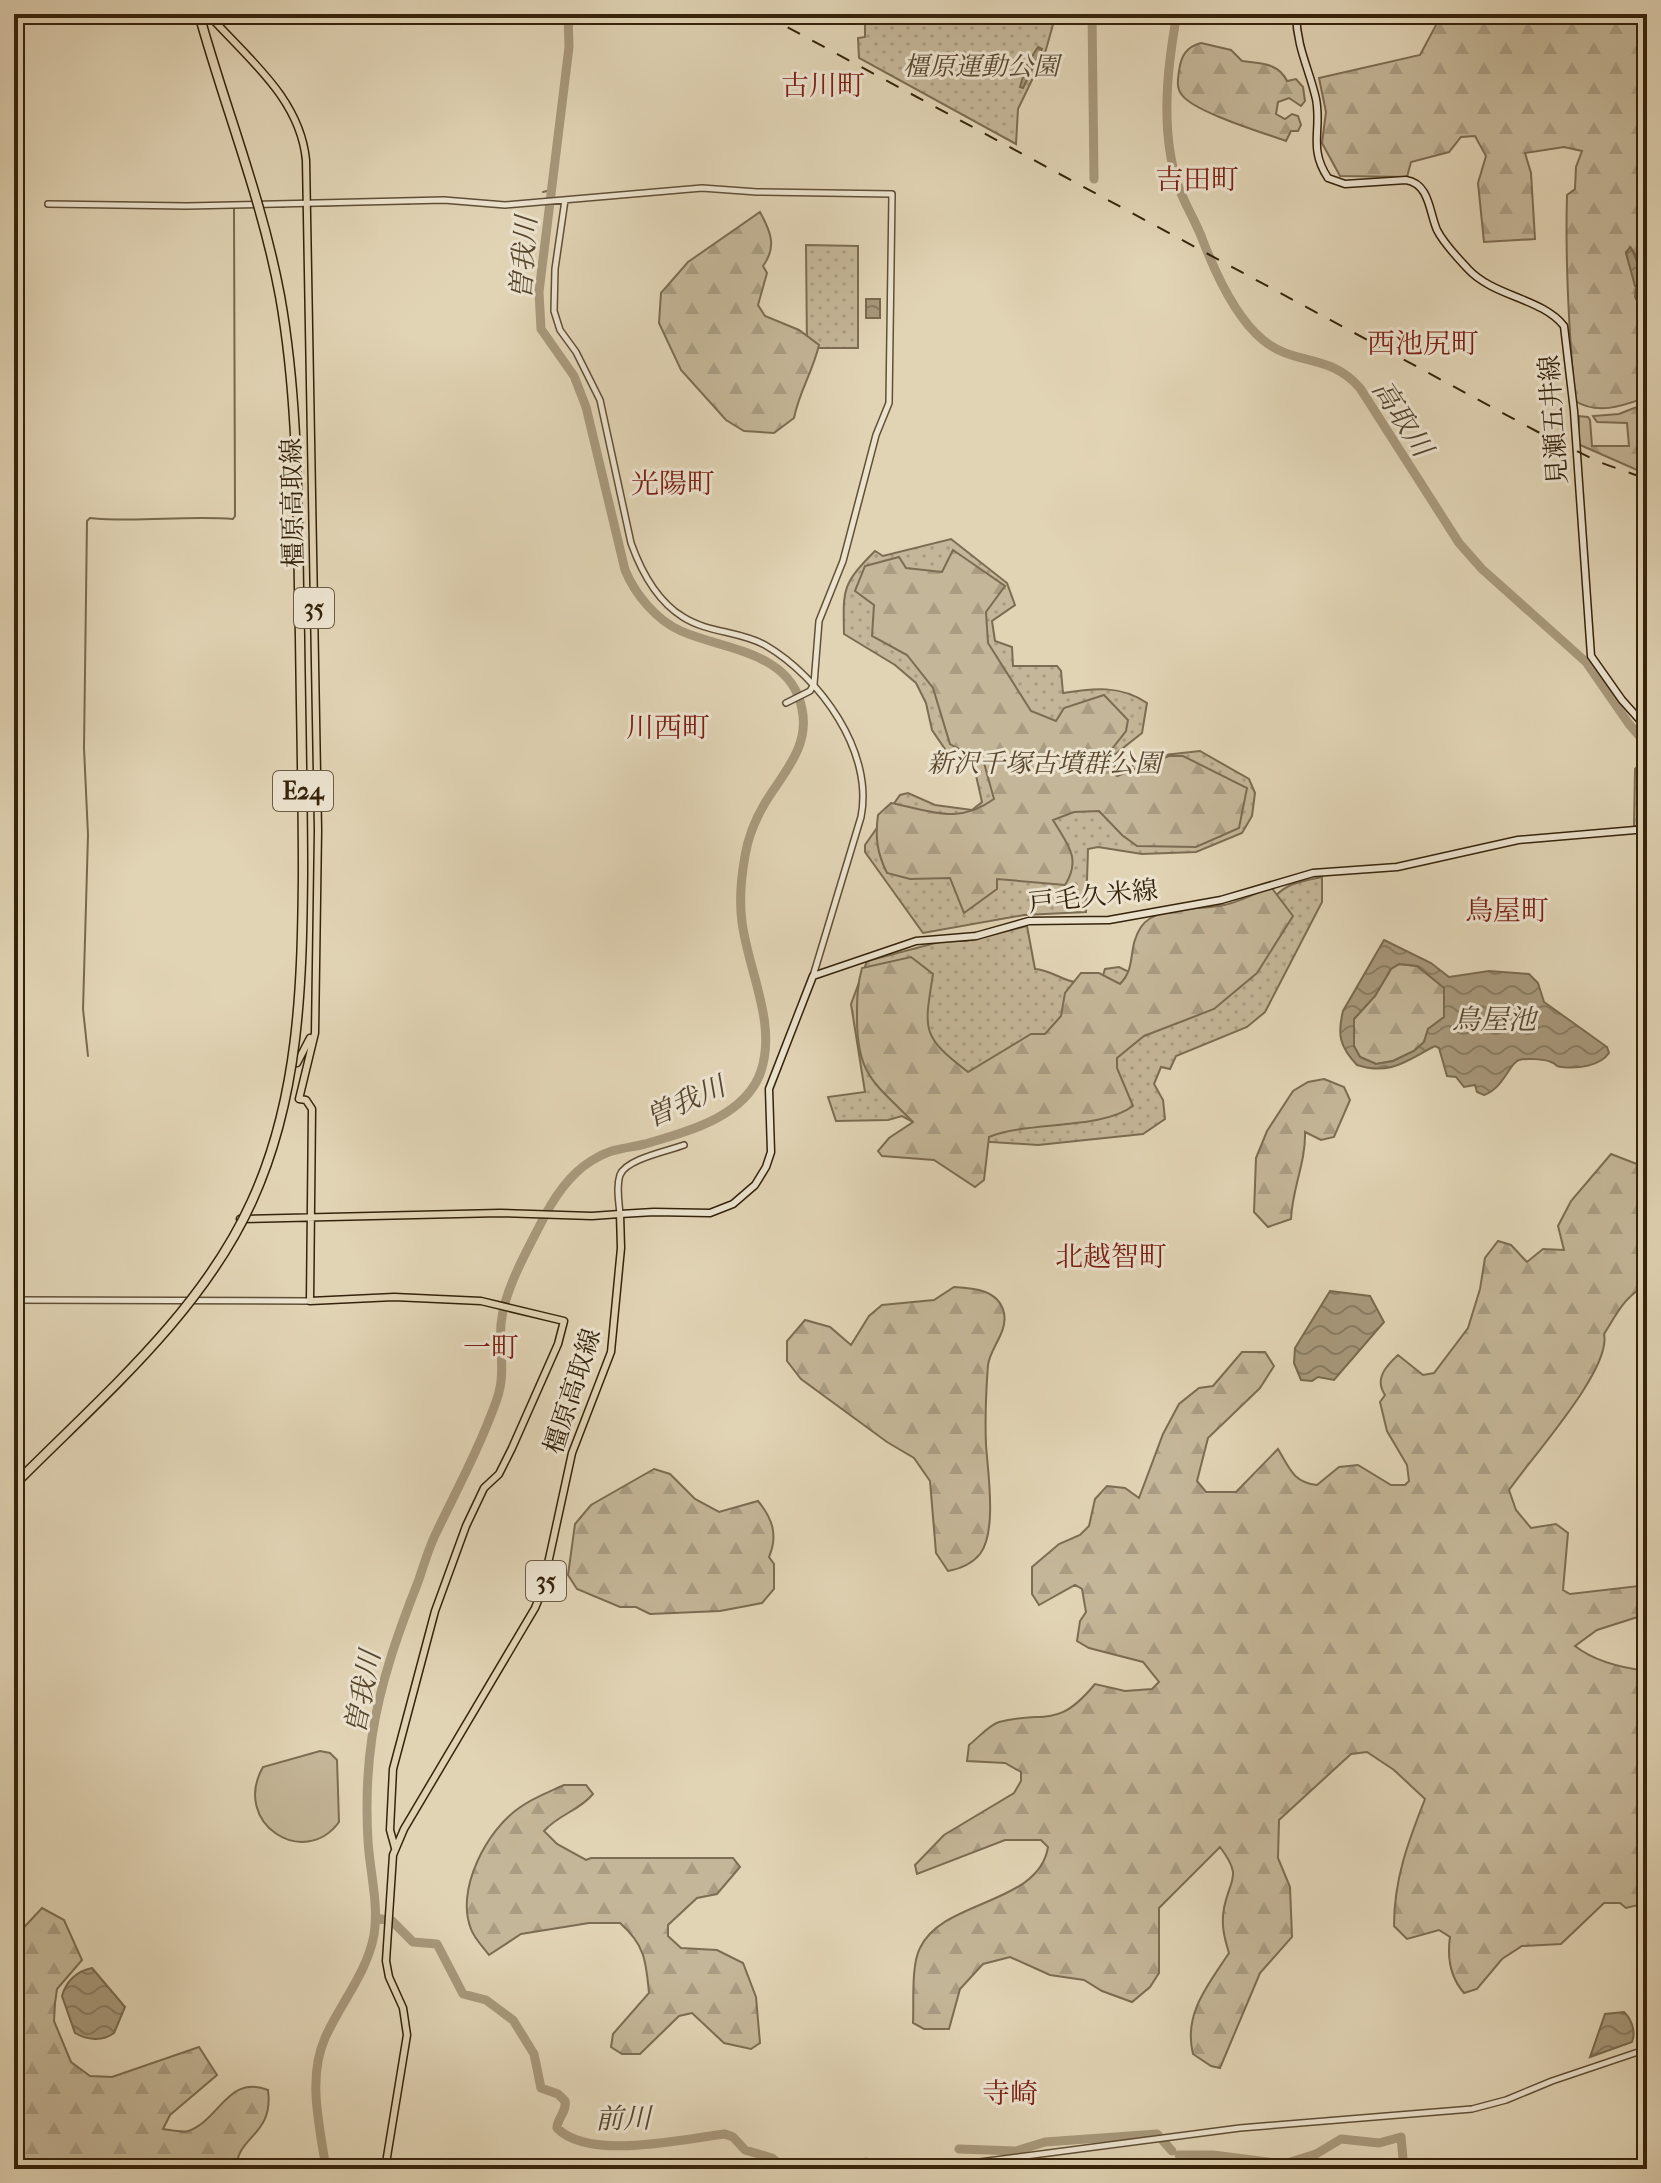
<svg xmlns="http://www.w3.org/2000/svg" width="1661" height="2183" font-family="'IM FELL French Canon','Noto Serif JP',serif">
	<defs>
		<pattern id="green-dots" width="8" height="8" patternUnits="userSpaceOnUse" patternTransform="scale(2)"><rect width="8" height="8" fill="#c4b698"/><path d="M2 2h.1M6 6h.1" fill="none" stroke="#a99c82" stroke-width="1.8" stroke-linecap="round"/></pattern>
		<pattern id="forest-firs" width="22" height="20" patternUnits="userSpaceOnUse" patternTransform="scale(2)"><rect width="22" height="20" fill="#c4b698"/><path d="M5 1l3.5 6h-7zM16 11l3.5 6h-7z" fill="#a99c82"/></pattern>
		<pattern id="water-waves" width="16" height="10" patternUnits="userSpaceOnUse" patternTransform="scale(2)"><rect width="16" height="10" fill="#a7987b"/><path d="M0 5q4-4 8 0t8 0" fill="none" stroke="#897c63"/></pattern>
	</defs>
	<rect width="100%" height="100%" fill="#e1d4b5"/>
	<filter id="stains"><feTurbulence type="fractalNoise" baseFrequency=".0025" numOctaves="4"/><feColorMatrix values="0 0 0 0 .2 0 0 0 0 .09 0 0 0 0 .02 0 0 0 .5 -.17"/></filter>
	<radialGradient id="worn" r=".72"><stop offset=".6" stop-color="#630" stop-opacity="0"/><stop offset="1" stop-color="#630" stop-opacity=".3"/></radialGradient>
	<!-- green -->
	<path fill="url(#green-dots)" stroke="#7c6c52" stroke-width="2" d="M865,14h191l-11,39 -27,56 -2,35 -157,-86 -1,-20 7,-1z
		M806,245l52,1v102h-51z
		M951,539l56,44 8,22 -23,16 3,20 17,6 1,19h44l4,5 2,22c30,-5 58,-8 84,10l-5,30 -29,23 4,20 29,-19 54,-6 49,28 6,14 -3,23 -10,17 -46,19 -54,2 -44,-7 -10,2 -2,63 -62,3 -101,18 -58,-81v-7l35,-50 8,-2 27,12 37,5 10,-8 -7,-31 -8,-11 -20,-8 -15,-22 -6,-27 -10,-20 -21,-18 -51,-31c-1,-45 -2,-50 31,-83l8,5z
		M1647,758v68h-13l1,-57z
		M1322,877v25l-57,110 -18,15 -71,29 -6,13 -9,-2 -7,17 9,16 2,19 -22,15 -105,11 -93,-6 -43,-23 -14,4 -52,1 -8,-24 37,-5 -14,-88 16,-43 76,-20h23l61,-15 8,43c11,1 15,4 25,8 12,6 26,7 40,8l5,-16 14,-2 14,7 130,-65c20,-24 28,-26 59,-32z"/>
	<!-- forest -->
	<path fill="url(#forest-firs)" stroke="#7c6c52" stroke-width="2" d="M1442,14h205v261l-4,1 -4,-7v-9l-8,-12 -5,4 10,35 -1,10 12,21 -2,80c-23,8 -47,17 -70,3 -6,-69 -10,-137 -8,-206l8,-6 1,-22 6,-16 -18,-4 -39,6 6,20 4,66 -51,3 -6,-59 8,-27 -11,-20 -14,1 -12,15 -38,10 -4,15 -67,-1 -18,-33 4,-31 -7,-34 101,-23z
		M1201,43l30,7 11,11c18,3 36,1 45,20l9,-2 7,8 2,14 -4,5 -12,-8 -11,4 -2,12 9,5 7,-5 6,2 3,9 -3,6h-7l-5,10c-22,-8 -92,-29 -104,-46 -6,-7 -4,-16 -3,-24 2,-15 7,-24 22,-28z
		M760,212c11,20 17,35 3,54l4,7 -9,32 7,11 34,14 20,15c-6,26 -20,47 -25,73l-20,15 -30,-2 -18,-11 -45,-50 -22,-47 2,-30 27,-31z
		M1647,403v66l-10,1 -59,-26 1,-28 9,1 2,3 2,26h37l-2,-23 -30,-1 -4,-6 26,-2z
		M953,550l52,36 -19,26 2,31 43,68 25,10 8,-13 40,-13 24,25 -2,11 -18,23 2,16 7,6 52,-20h14l64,32 -8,40 -43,19 -59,-1 -15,-11 -23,-24 -25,1 -21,8c14,24 29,38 12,65l-68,-6v10l-33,24 -14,-35 -40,1 -23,-6c-10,-20 -12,-36 -9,-58l13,-12c41,8 67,22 103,-4l-10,-36 -34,-19 -17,-56 -26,-33 -35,-19 2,-31 -19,-14 10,-25 34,-9 7,11 36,4z
		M1271,887l22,29 -36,57 -43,36 -70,27 -27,22v10l16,38c-32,24 -105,15 -144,31l-5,43 -9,7 -41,-27 -52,-4 -4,-5 11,-13 24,-16c-38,-39 -56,-46 -56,-104 0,-18 0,-33 5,-50l49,-11 22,17c-9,57 -12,62 35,98l63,-38h14l16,-18 4,-23 16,-20h18l21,11c17,-17 7,-36 21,-57 16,-23 57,-16 83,-22 15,-3 32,-12 47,-18z
		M1399,964l18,2 28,22 -1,29 -16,12 -4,13 -10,9 -21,10 -17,3 -16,-7 -6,-11v-27l21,-23 16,-27z
		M1324,1079l20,8 6,13 -16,37 -13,3 -16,-8c1,30 -13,57 -14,87l-23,8 -14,-15 2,-54 11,-27 26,-40 15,-9z
		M1611,1154l36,14v118c-21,7 -32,31 -43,48 8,35 -73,124 -95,156l7,20 15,18 25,-4 12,9 -5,57 7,4 77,-9v29l-50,16 -22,16c19,15 48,22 72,25v240l-9,-6 -12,3 -6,-5h-16l-43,41 -39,2 -20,13 -25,30 -13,4c-14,-16 -17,-35 -14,-56l-11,-7 -32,9 -13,-13c0,-47 14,-84 31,-127l-31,-29 -27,-18 -16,2 -72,66 -1,38 12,29 2,50 -32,36 -40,95 -9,-2 -18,-12c-10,-40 15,-69 36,-101 -5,-16 -8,-29 -5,-45 6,-31 19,-30 -4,-61l-61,61v65l-9,14 -18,15 -30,-11 -18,-11 -34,-5 -40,-18 -27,7 -23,25 -11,40h-25l-11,-6c1,-21 -2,-58 7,-75 23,-49 119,-43 128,-101l-7,-7h-36l-88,34 -2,-9 29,-30 70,-42 7,-12v-9l-16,-9 -38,-2 2,-16c9,-7 20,-20 30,-23 48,-12 58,8 96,-38l30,7 27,-2 7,-7 -16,-20 -54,-14 -12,-7 3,-20 6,-9 -4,-23 -7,-4 -36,20 -7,-11v-27l27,-23 21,-9 9,-9 6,-27 12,-13 18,2 14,10 24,-64 16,-30 20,-16 14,-2 29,-34h23l9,14 -14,22 -52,50 -11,43 9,11h30l42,-43c12,20 15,33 39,36l22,-18 19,-2 33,20h14l4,-4 -2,-16 -20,-34 -7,-29 5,-7c-11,-16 1,-29 13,-40l25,20 11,-2 34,-45 12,-39 5,-31 13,-17 13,4 16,17 16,-13 21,1 -6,-24 13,-25z
		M954,1287c20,1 45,3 50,26 4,19 -14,35 -16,52 -2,26 -3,55 -2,80 2,28 11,87 -6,109 -8,10 -21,15 -32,17l-12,-18 -6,-72 -16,-23 -27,-16 -86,-63 -14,-18v-20l18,-21 25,7 21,18 18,-29 13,-11 52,-5z
		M654,1469l16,5 25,25 24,13 39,-11c15,18 20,35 11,56l5,7v25l-12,14 -42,8 -70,3 -14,-7h-16l-43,-18 -9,-14 7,-51 16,-19z
		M564,1785h22l7,9c-14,17 -34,20 -49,37l13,13 29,16 5,-2h142l7,9 -23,27 -20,4 -29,27v11l13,12 36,2 26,13 13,34 4,46 -9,6 -27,-6 -32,-30 -13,3 -39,38h-18l-11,-7 2,-13 36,-41c-3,-32 -4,-48 -29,-70h-31l-68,11 -32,21c-6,-8 -15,-17 -18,-26 -16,-39 16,-99 48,-121 13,-10 30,-16 45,-23z
		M42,1908l22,12 18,40 -25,29 -2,14 -1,18 17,41 19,14 22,1 87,-30 18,28 -47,40 -7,14c8,1 18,4 25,2 32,-11 40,-57 80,-41 6,46 -31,45 -32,79h-222v-231z"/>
	<!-- pitch -->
	<path fill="#c4b698" stroke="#7c6c52" stroke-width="2" d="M320,1751l10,2 7,7 2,62c-35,48 -108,1 -76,-55z"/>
	<!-- water -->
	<path fill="url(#water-waves)" stroke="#79694e" stroke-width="2" fill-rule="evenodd" d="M1038,47l4,2 -19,39 -3,-1 6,-21z
		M1630,247c7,10 7,19 13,29l4,-1v10l-12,1 -9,-33z
		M866,299h14v19h-14z
		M1384,940l47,23 18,14 40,-6 40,3 9,9 6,19 63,45 2,6c-9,13 -31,16 -47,14 -9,-1 -3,-2 -11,-5 -7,-3 -25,-4 -32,-2 -10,3 -15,28 -35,35l-7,-3 -2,-7 -11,2 -8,-10 -9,-1 -8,-28 -4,-2c-28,14 -44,30 -78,19 -17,-18 -20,-30 -14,-54zM1399,964l18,2 27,22v29l-16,12 -4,13 -10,9 -21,10 -17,3 -16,-7 -6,-11v-27l21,-23 16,-27z
		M1330,1291l40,5 14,26 -50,58 -16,-3 -6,4 -11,-1 -7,-17 1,-15z
		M92,1968l33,39 -11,26c-12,9 -27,7 -39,0l-13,-37c4,-15 15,-25 30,-28z
		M1624,2012c8,8 12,20 8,30l-42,15 15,-43z"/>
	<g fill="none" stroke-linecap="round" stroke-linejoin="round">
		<!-- stream -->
		<path stroke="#79694e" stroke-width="2" d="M543,192l8,-2
			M374,204h35
			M321,206l38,-2
			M264,207h20
			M88,1056l-5,-47 5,-174 -4,-87 3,-227 3,-3c47,5 95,-3 143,1l2,-3 -1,-308"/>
		<!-- river -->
		<path stroke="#a7987b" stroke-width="9" d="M1092,14l2,165
			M1177,14c-10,54 -17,117 1,171 6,19 18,36 25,56 12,31 33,77 60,99 33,27 65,12 97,48l99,155 23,26 104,93 43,62 18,21
			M376,1918l16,3 21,21 24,2 26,50 23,6 27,20 21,34 7,34 17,6 7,7c2,11 -8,17 -8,27 32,33 126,11 168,6l8,3 12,13 27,8 11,9 23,2
			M959,2149l57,2 29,-9 112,-8 15,17
			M1179,2155h34l71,9 32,-10 25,-15 38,4 22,-6 3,32
			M326,2169c-6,-42 -19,-90 -1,-131 15,-34 42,-65 49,-103 5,-31 -4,-62 -6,-94 -2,-34 -1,-70 4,-104 8,-54 26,-104 46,-155 6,-17 11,-36 20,-53 21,-43 43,-85 59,-130 9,-26 2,-49 4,-75 3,-32 23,-68 38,-97 12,-25 28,-51 52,-66 20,-13 33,-12 54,-17 41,-12 101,-27 116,-73 16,-48 -13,-101 -19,-149 -3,-22 -1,-44 3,-66 3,-19 10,-36 20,-53 18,-30 45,-56 37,-94 -11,-58 -78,-59 -121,-78 -25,-11 -46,-37 -56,-61l-39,-163 -12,-31 -33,-47 -2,-37 30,-245 -1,-33
			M839,2169l27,-7"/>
		<!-- tertiary casing -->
		<g stroke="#604f36" stroke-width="8">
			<path id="tertiary" d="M565,200l-10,69 -1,42 6,19 16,22 24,48 31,143c10,28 26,58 52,74 25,16 57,14 82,28 55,32 109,107 96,172l-48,159
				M48,204l139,2 257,-6 61,5 197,-17 55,4 135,2 -3,209 -13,32 -33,126 -24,60 -5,63 -4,7 -24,12
				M620,1214c-1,-12 -4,-27 0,-39 6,-16 48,-24 64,-30
				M14,1300l296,1
				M926,2169l314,-41 232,-19 34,-9 46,-19 95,-32"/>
		</g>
		<!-- secondary casing -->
		<g stroke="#35230b" stroke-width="9">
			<path id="secondary" d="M1296,14c1,35 13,54 20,85 6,31 -8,49 12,79l17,6 61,-4c24,4 23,32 31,50 7,14 21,28 31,39 26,28 74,29 96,57l10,85 17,245 31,44 25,28
				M620,1214l34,-2 56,1 23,-9 22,-19 11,-18 5,-15 -2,-63 44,-113 103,-35 60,-5 53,-15 80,-1 112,-20 92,-27 84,-6 121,-27 129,-11"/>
		</g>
		<!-- primary casing -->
		<g stroke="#35230b" stroke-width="9">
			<path id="primary" d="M208,14c39,44 92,84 98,146l12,670 -3,203 -16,66 7,1 6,9 -2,192 84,-4 87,4 83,20 -6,23 -46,104 -13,26 -15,14 -18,38 -31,85 -42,158 -3,61 5,18
				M297,1063l13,-25
				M240,1219l260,-6 92,3 28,-2 1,34 -10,104 -39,101 -30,138 -7,17 -131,221 -11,26 -7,106 3,16 14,31 4,27 -22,134"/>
		</g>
		<!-- tertiary -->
		<use href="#tertiary" stroke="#ece3cf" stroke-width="5"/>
		<!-- secondary -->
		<use href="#secondary" stroke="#ece3cf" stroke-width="6"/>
		<!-- primary -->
		<use href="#primary" stroke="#e1d4b5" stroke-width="6"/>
		<!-- rail -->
		<path stroke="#35230b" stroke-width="2" stroke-dasharray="14 14" stroke-linecap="butt" d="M763,14l775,418 61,30 48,17"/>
		<!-- motorway-bridge casing -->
		<g stroke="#35230b" stroke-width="11" stroke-linecap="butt">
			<path id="motorway-bridge" d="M14,1485c86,-87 187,-171 238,-284 47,-103 50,-215 51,-327 0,-79 -2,-158 -3,-238 -3,-113 0,-228 -20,-340 -18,-97 -55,-188 -81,-282"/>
		</g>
		<!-- motorway-bridge -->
		<use href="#motorway-bridge" stroke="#e1d4b5" stroke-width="8"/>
	</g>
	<g text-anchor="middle" stroke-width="6" stroke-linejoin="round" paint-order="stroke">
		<!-- shield labels -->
		<g fill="#ece3cf" stroke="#6c5d46" stroke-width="2">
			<rect x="294" y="588" width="40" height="40" rx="6"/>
			<rect x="273" y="771" width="60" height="40" rx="6"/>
			<rect x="526" y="1561" width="40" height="40" rx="6"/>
		</g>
		<g font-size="24" font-weight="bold" fill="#35230b">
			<text x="314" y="616">35</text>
			<text x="303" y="799">E24</text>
			<text x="546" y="1589">35</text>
		</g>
		<!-- park labels -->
		<g font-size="26" font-style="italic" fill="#59482e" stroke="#ece3cf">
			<text x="981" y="75">橿原運動公園</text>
			<text x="1044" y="772">新沢千塚古墳群公園</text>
		</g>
		<!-- street labels -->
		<g font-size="26" fill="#35230b" stroke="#ece3cf">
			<text transform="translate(1553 420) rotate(-94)" y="9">見瀬五井線</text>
			<text transform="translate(292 503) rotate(-91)" y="9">橿原高取線</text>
			<text transform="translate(1093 896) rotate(-6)" y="9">戸毛久米線</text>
			<text transform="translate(572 1391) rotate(-72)" y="9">橿原高取線</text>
		</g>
		<!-- neighbourhood labels -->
		<g font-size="28" fill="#7a1f14" stroke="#ece3cf">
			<text x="823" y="95">古川町</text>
			<text x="1197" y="189">吉田町</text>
			<text x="1423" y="353">西池尻町</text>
			<text x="673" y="493">光陽町</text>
			<text x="668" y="737">川西町</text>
			<text x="1507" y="920">鳥屋町</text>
			<text x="1111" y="1266">北越智町</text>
			<text x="491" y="1357">一町</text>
			<text x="1010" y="2103">寺崎</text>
		</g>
		<!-- water labels -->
		<g font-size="28" font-style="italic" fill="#57462d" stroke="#ece3cf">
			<text transform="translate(523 258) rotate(-86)" y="10">曽我川</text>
			<text transform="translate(1403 418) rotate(57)" y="10">高取川</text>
			<text x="1494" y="1029">鳥屋池</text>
			<text transform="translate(685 1101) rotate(-24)" y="10">曽我川</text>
			<text transform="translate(362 1692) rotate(-79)" y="10">曽我川</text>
			<text transform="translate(623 2118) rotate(-1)" y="10">前川</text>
		</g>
	</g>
	<!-- margin -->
	<rect width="1661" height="2183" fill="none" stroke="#e1d4b5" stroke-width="48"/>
	<rect x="16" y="16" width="1629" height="2151" fill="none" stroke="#35230b" stroke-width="4"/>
	<rect x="24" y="24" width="1613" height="2135" fill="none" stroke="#35230b" stroke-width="2"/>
	<rect width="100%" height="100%" filter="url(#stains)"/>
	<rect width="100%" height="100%" fill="url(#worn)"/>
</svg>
